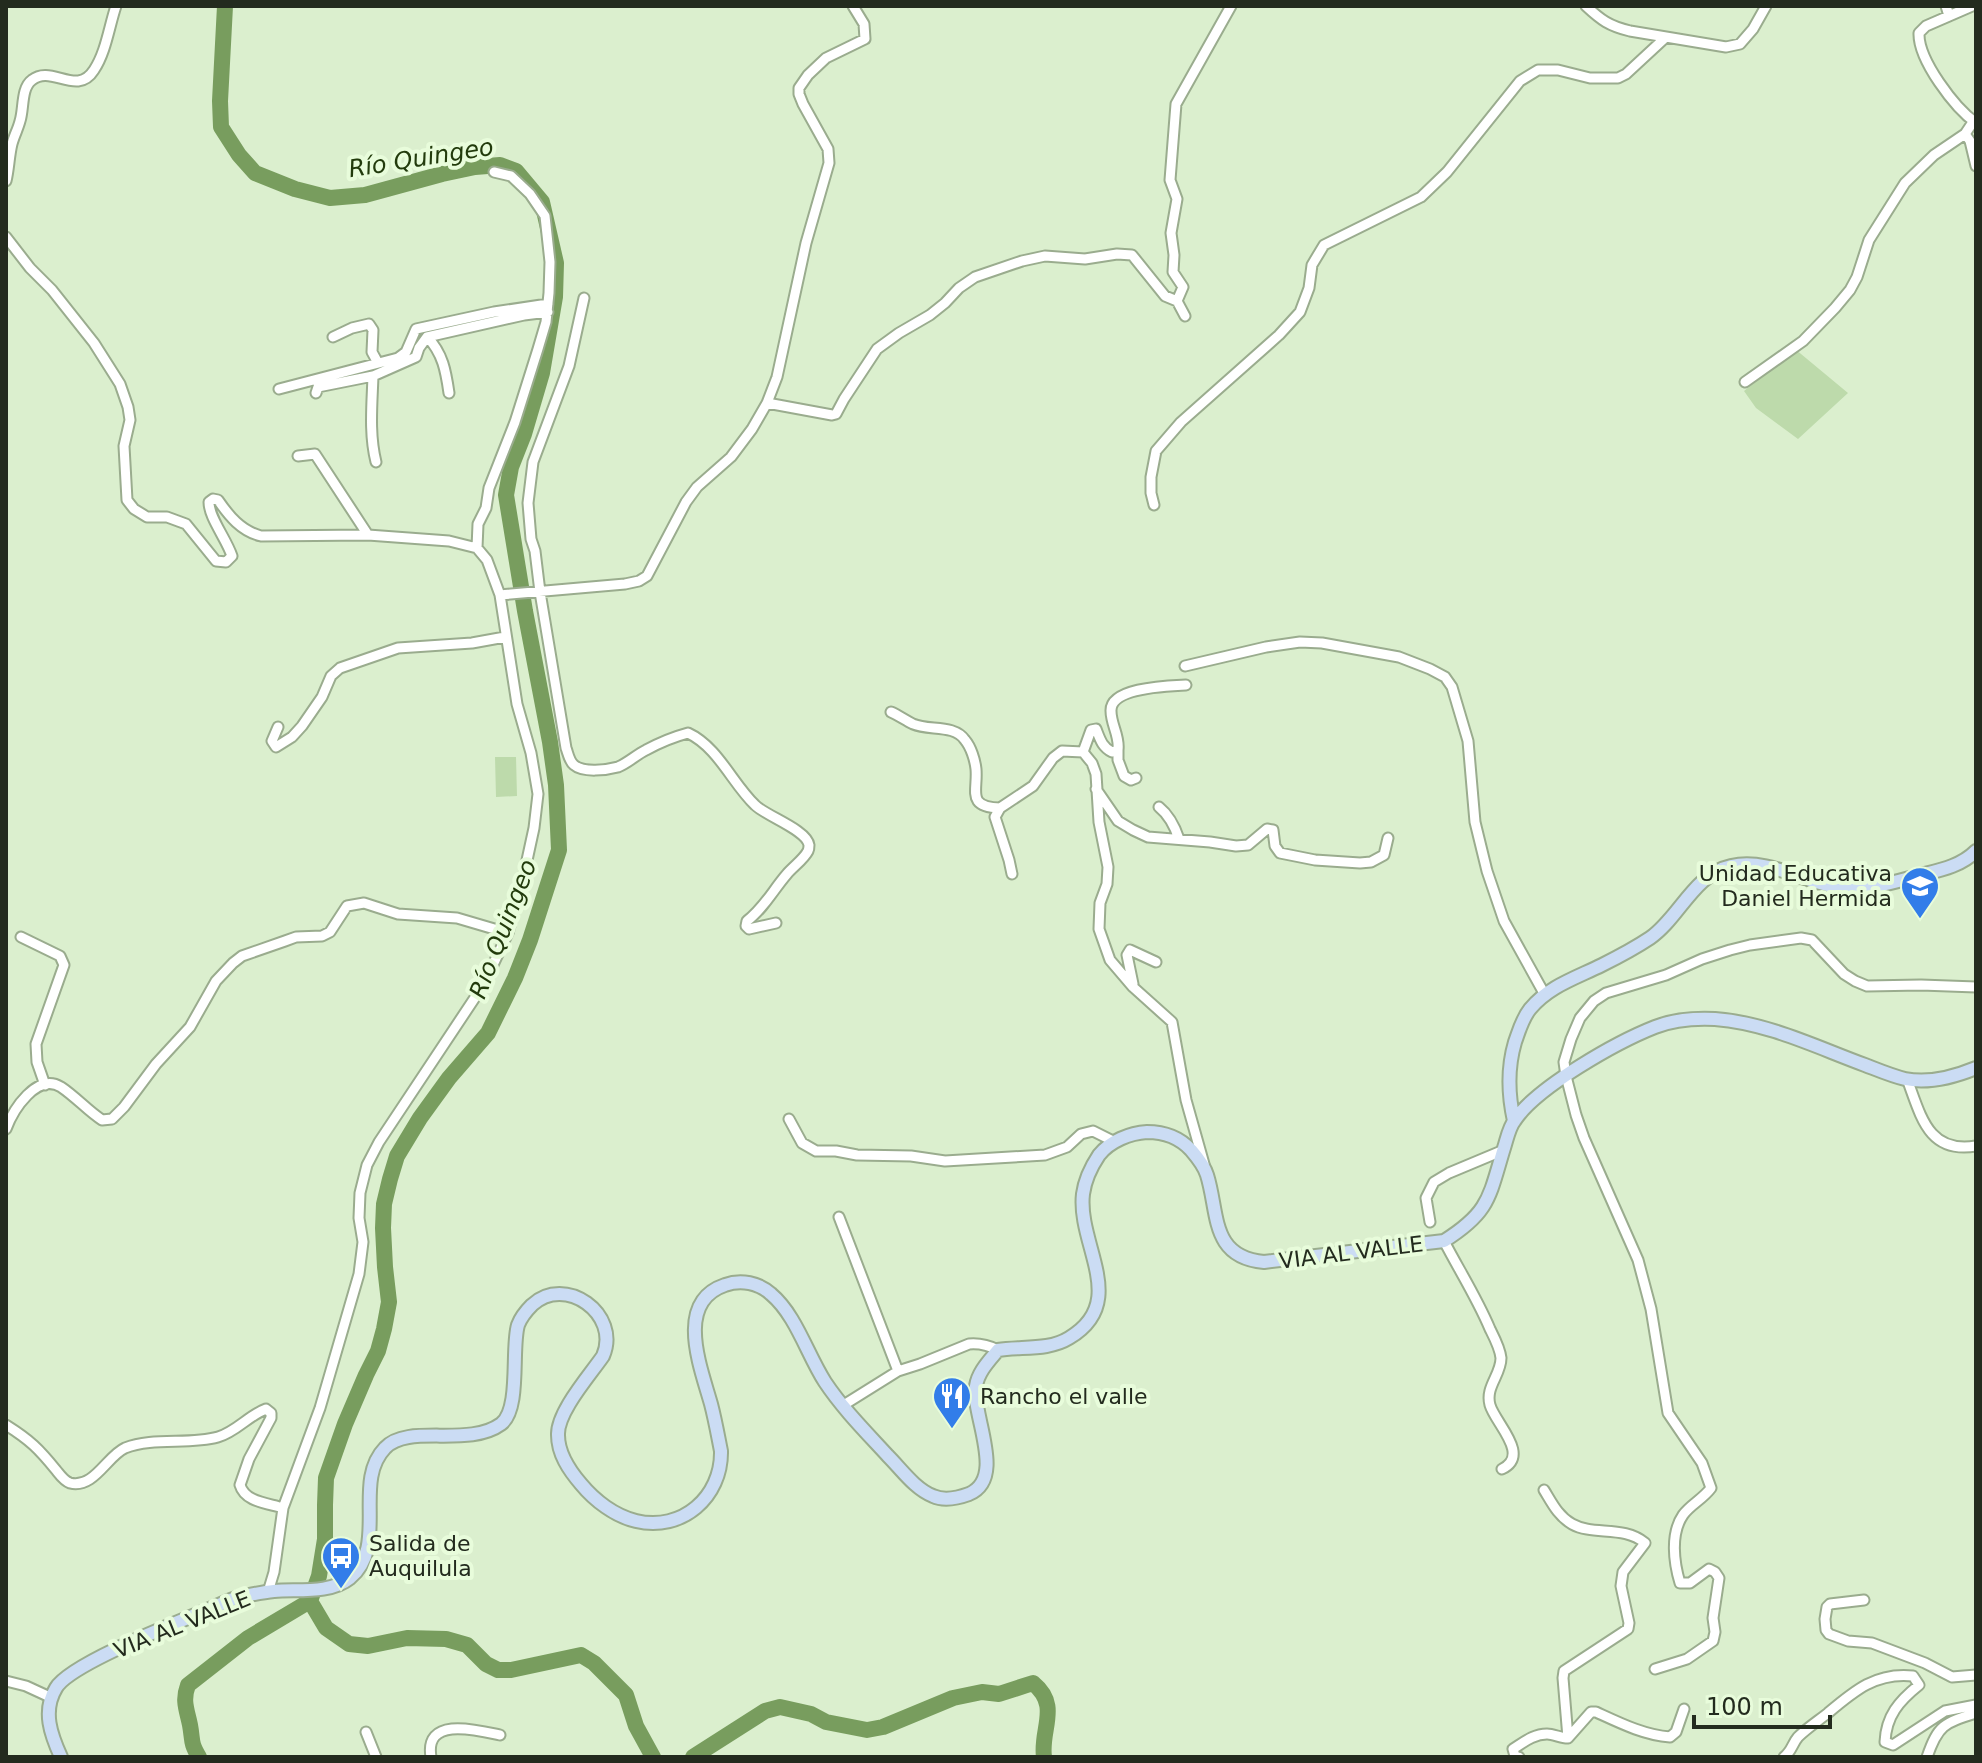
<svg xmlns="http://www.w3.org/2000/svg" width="1982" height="1763" font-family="'DejaVu Sans',sans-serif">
	<rect width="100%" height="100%" fill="#dbefce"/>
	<!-- green -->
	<path fill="#bddaab" d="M1795,349l53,44 -50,46 -42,-31 -12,-17z
		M495,757h21l1,39 -21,1z"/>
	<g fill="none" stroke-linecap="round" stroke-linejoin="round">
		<!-- river -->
		<path stroke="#789d5e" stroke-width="16" d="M225,6l-5,95 1,26 18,28 16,18 40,16 35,9 35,-3 77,-21 33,-7 25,-2 16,6 26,31 14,61 -1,34 -13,76 -18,61 -13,33 -5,28 19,116 25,131 6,43 3,65 -29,90 -15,38 -27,55 -39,45 -29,40 -23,38 -7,23 -6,25 -1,24 2,39 4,35 -5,27 -6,22 -12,24 -21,49 -19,54 -1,27v34l-6,37 -9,25 16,27 23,16 19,2 39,-8 39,1 21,6 19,19 12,6h13l70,-15 13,8 32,32 10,31 17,31
			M199,1757c-9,-15 -6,-16 -9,-32 -3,-15 -8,-24 -2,-40l60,-47 62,-37
			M693,1757l72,-46 15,-4 31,7 15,8 41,8 16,-3 70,-29 29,-6 17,2 34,-11c28,23 7,46 11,74"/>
		<!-- street casing -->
		<g stroke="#9aac8e" stroke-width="13">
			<path id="street" d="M1586,6c15,14 23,20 44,25l96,16 14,-3 13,-15 13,-23
				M1946,6l3,10 -23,10 -7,7c-1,27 36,75 57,90
				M1949,16l23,-10
				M1965,134l5,7 6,25
				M6,181c3,-12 3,-25 6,-37 2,-8 6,-15 8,-23 4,-12 1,-33 12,-41 19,-16 45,17 62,-10 12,-18 15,-43 22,-64
				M6,237l24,31 22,22 42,53 26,41 8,23 2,13 -6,26 3,54 7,9 13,8h20l19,7 30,37 10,1 6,-6c-6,-18 -23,-38 -23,-54l4,-3 5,1c11,16 23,31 43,36l107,-1 81,6 28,7 10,12 13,35 17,109 14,49 7,41 -4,34 -10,46 -16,59 -24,51 -105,158 -12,23 -7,28 -1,25 4,24 -4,32 -39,134 -37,100 -9,64 -6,20
				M584,298l-15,68 -36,96 -5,41 3,36 4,12 5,41 26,156c2,5 3,13 8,17 9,8 33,5 44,2 10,-4 18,-12 28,-17 13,-7 27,-13 42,-17 30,14 44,50 67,72 11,11 52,25 54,40 0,2 0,4 -1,6 -4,8 -15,16 -21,23 -14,16 -22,33 -40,47l-1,5 3,3 27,-6
				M1177,301l6,-14 -10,-15 1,-17 -3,-22 6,-34 -7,-19 6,-76 55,-98
				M333,337l19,-9 17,-4 4,6 -1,22 6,11
				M427,337c16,16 19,35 22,56
				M373,376c-1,29 -4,58 3,86
				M1745,382l58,-41 32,-33 15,-18 7,-13 12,-37 36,-57 29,-28 31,-21 8,-12
				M279,389l119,-31 8,-6 10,-23 78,-17 54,-8
				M316,393l2,-6 55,-11 43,-19 3,-9 8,-11 97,-22 24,-3
				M767,403l65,12 4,-1 8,-15 33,-50 22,-16 31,-18 15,-12 14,-15 16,-11 47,-16 23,-5 40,3 32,-5 15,1 33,41 12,5 8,15
				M298,456l17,-2 53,81
				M1154,505l-3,-12v-16l5,-26 25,-29 98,-87 21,-23 9,-24 3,-23 12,-20 97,-48 26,-25 73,-91 18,-11h20l32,8h28l8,-4 40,-37
				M477,548l1,-24 8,-16 3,-20 26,-66 23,-73 8,-27 3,-29 1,-31 -5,-46 -15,-22 -19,-18 -17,-4
				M500,595l125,-11 14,-3 8,-5 39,-74 11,-15 34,-30 21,-28 15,-26 10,-26 29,-134 23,-80 -1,-14 -25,-45 -4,-10v-6l9,-13 18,-17 39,-19 -1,-15 -11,-18
				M1185,666l81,-19 34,-5 22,1 77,14 31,12 15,8 7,10 16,54 7,81 12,49 17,50 41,74
				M891,712c7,3 14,8 22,12 16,7 41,0 52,16 6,7 10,20 11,29 2,22 -10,38 24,39
				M278,727l-6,14 4,6 16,-10 10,-11 20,-29 9,-21 9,-8 58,-20 74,-5 33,-6
				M1118,750v10l6,16 7,4 5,-2
				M1083,752l8,-22 5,-1c4,10 6,18 16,23l6,-2c2,-14 -7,-25 -7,-39 -1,-24 58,-25 75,-26
				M1096,789l22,32 15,9 15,7 62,5 26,4 12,-1 19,-16 6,1 2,16 5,7 35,7 45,3 11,-1 13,-7 4,-17
				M1159,807c10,8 16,20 20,32
				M1012,874l-3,-14 -14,-43 5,-9 33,-22 20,-28 9,-7 21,1 9,11 4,11 3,48 9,45 -1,17 -7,19 -1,26 11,31 23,27 39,35 14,78 18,64
				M21,937l39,19 4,9 -28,79 1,18 8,23
				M1133,984l-6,-29 3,-5 26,12
				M1907,1079c14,37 21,75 69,67
				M789,1119l13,24 14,8h20l21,4 54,1 34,5 100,-6 22,-8 14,-13 12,-3 22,11
				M6,1129c7,-19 31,-57 55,-42 15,10 27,24 41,33l10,-1 12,-12 32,-43 34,-37 26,-46 17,-18 9,-7 43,-15 11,-4 26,-1 8,-4 17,-26 17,-3 34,11 59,4 51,15
				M839,1217l59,154 22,-7 49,-20c11,-1 19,1 29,6
				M1430,1222l-4,-24 8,-16 15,-9 55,-23
				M1444,1241c15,29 33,57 46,88 4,8 10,19 11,29 0,17 -16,29 -11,47 5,18 41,50 12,64
				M842,1406l56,-35
				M6,1425c24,15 33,24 50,45 4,5 8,11 14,13 24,6 37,-27 55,-35 28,-11 64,-3 93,-11 18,-5 31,-22 48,-28l5,4v5l-22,41 -9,26c5,17 27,18 43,23
				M1544,1490c8,13 14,26 28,34 21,12 52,1 73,19l-22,29 -2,14 8,37 -1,6 -64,42 -1,7 5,60
				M1864,1600l-34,4 -3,3 -2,12 1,11 3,4 19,7 24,2 53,20 27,14 24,-2
				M1655,1669l32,-10 26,-18 2,-9 -2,-14 6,-40 -4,-6 -6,-3 -19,14h-10c-6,-20 -10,-49 3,-68 7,-10 20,-16 28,-27l-9,-25 -34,-50 -17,-104 -13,-49 -54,-122 -8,-23 -10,-39 -2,-14 7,-23 9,-21 14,-17 12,-8 60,-18 36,-16 28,-9 20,-5 51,-7 11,2 32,34 11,7 12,5 54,-1 55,2
				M6,1681l20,5 26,12
				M366,1732l10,25
				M431,1757c-7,-41 46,-27 69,-22
				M1519,1757l-4,-1 -2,-7c11,-7 21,-15 34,-15 7,0 13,4 21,4l23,-26h5c24,11 48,23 74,25l6,-5 8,-23
				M1784,1757c8,-6 8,-13 14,-20 9,-9 20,-16 30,-24 26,-22 48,-41 85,-37l6,9c-20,16 -33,31 -34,57l8,3 52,-34 31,-6
				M1927,1757c11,-32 17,-34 49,-44"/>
		</g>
		<!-- secondary casing -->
		<g stroke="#9aac8e" stroke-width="16">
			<path id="secondary" d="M1514,1121c-6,-27 -7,-52 1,-79 4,-11 7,-23 15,-33 19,-23 46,-31 72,-44 16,-8 33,-17 48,-27 29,-20 44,-64 81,-72 37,-8 70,15 106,21 29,5 57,-5 84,-12 20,-5 40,-9 55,-24
				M61,1757c-10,-22 -19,-46 -5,-69 14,-24 120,-65 149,-77 13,-5 26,-13 39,-15 10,-2 20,-4 30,-5 24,-2 56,3 76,-13 39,-33 2,-96 35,-130 23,-25 83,0 116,-24 20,-15 10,-76 17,-99 3,-8 8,-14 14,-20 33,-31 89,9 71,51 -13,19 -46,56 -45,79 0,19 11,35 23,49 14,17 34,32 55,37 46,11 86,-24 85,-70 -3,-15 -6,-32 -10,-47 -10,-36 -37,-102 14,-119 16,-6 34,-2 46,9 25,21 36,60 54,88 18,27 41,50 63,74 14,14 27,33 45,40 11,5 25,2 36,-2 38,-16 2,-80 7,-108 2,-14 13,-25 22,-36 23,-4 50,1 71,-12 61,-36 8,-93 14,-144 2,-15 8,-27 16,-39 11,-14 31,-22 48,-23 18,0 32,5 44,18 6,7 13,15 16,25 12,38 3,82 57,87l180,-21c46,-29 45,-44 60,-93 3,-9 5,-21 11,-28 22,-33 102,-78 140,-93 20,-8 39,-9 60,-8 53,4 101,28 150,46 13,5 27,11 40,14 24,5 49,-2 71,-11"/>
		</g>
		<!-- street -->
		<use href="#street" stroke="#fff" stroke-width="9"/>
		<!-- secondary -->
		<use href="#secondary" stroke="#cbdcf4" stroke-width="12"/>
	</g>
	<!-- icons -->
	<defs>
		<g id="school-pin" transform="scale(2)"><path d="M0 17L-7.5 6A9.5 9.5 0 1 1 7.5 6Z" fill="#327de9" stroke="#e8fcdb"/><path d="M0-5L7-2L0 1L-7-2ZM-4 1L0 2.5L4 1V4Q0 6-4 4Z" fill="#fff"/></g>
		<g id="restaurant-pin" transform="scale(2)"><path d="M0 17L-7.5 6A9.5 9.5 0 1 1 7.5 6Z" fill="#327de9" stroke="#e8fcdb"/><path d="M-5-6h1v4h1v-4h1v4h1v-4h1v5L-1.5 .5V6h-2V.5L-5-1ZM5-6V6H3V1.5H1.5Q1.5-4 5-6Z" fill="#fff"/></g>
		<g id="bus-pin" transform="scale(2)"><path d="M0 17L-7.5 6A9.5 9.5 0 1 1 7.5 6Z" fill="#327de9" stroke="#e8fcdb"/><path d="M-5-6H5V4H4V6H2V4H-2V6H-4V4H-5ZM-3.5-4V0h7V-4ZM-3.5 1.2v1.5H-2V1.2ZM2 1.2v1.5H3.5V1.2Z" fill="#fff"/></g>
	</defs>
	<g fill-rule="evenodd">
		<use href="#school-pin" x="1920" y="886"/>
		<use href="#restaurant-pin" x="952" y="1396"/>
		<use href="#bus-pin" x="341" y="1556"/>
	</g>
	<g text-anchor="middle" stroke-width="8" stroke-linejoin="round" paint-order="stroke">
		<!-- poi labels -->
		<g font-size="22" fill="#232b1e" stroke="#e8fcdb" text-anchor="start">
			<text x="1892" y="881" text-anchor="end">Unidad Educativa<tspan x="1892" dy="25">Daniel Hermida</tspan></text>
			<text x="980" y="1404">Rancho el valle</text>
			<text x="369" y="1551">Salida de<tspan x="369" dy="25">Auquilula</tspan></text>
		</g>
		<!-- street labels -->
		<g font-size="22" fill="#232b1e" stroke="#e8fcdb">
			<text transform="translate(1351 1252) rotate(-7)" y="8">VIA AL VALLE</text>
			<text transform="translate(182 1624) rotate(-22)" y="8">VIA AL VALLE</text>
		</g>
		<!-- water labels -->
		<g font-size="24" font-style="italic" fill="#223b0c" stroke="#e8fcdb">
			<text transform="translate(421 158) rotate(-9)" y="8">Río Quingeo</text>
			<text transform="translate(503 929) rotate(-69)" y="8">Río Quingeo</text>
		</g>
	</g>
	<!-- border -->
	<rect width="1982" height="1763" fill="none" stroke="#232b1e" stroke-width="16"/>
	<!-- scale -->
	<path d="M1694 1715v12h136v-12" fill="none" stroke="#232b1e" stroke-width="4"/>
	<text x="1706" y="1715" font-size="24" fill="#232b1e" stroke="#e8fcdb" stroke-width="6" paint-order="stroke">100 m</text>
</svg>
